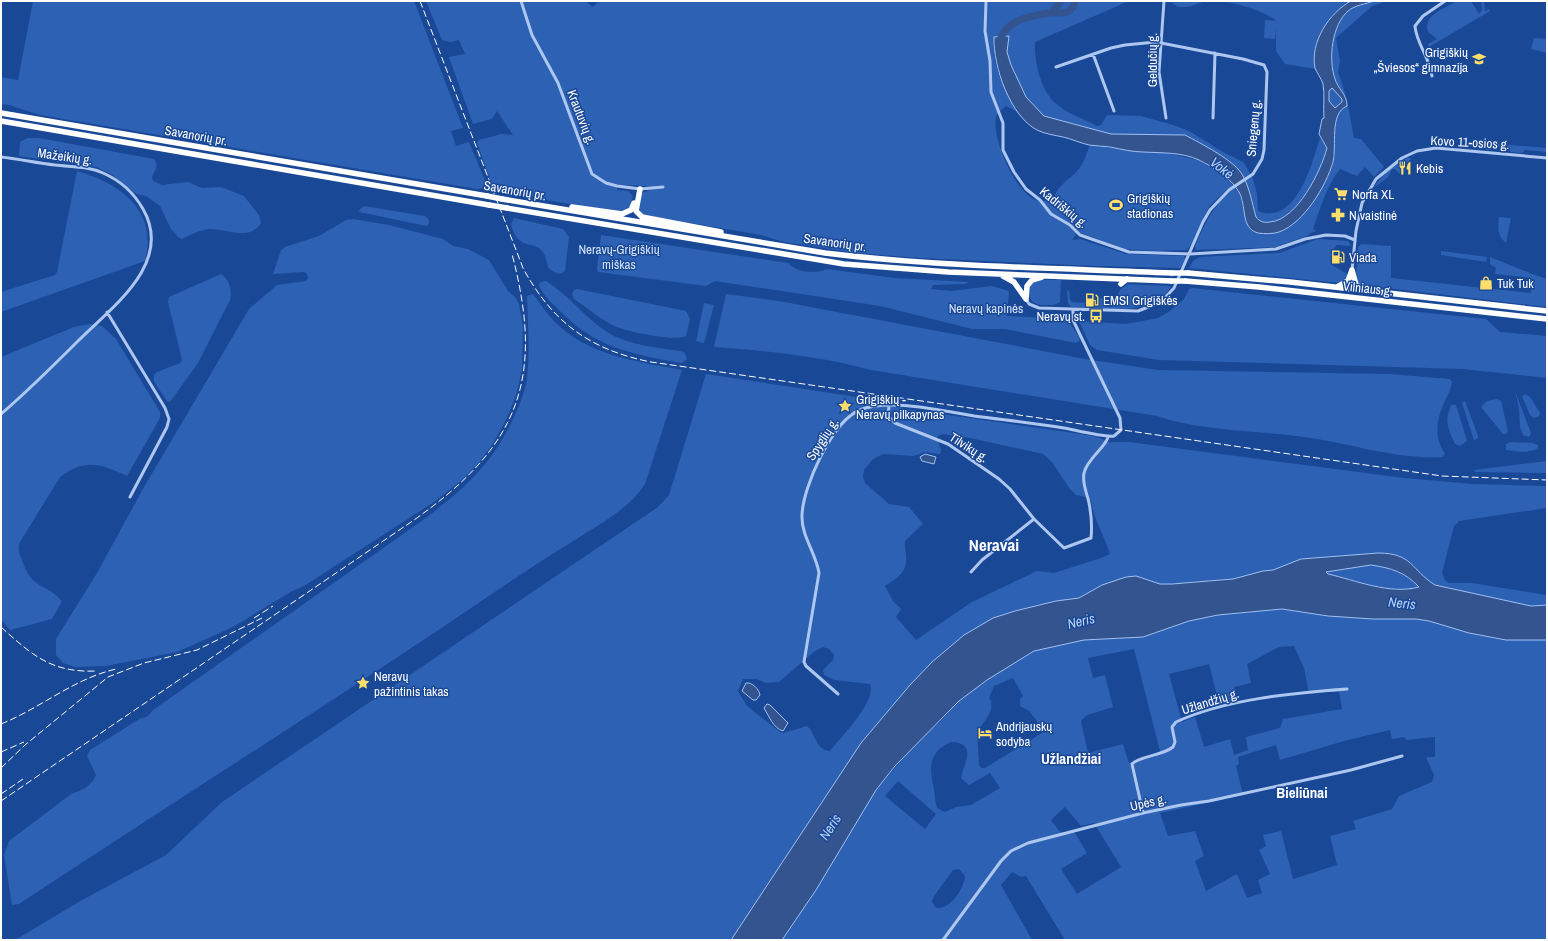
<svg xmlns="http://www.w3.org/2000/svg" width="1548" height="941" font-family="'Archivo Narrow',sans-serif">
	<rect width="100%" height="100%" fill="#194897"/>
	<!-- green -->
	<path fill="#2d61b4" fill-rule="evenodd" d="M33,1h381l49,127 -12,3 5,15 13,-4 19,46 -11,1 -437,-74 -31,-10 -8,-1v-27l17,3z
		M426,1h159l8,6 5,-5 -1,-1h532l-94,41c-1,20 6,52 24,64 11,9 26,13 38,20l4,-1 6,-10 34,1 32,9 16,6 34,21 16,8 5,3 9,16 4,15 1,17c38,15 54,-47 62,-73l7,10c-7,26 -35,83 -68,73l-3,-4 -13,-42 -30,-24 -28,-16 -74,-1 -67,-18 -18,-19 -15,-32 -4,-13 1,-12h-14c-3,31 16,57 31,81l-11,-11 -8,-4c-3,3 -9,7 -10,11 -5,20 21,82 44,84 5,1 9,-3 14,-4 5,-14 19,-19 27,-31 4,-6 6,-14 9,-21l52,7h20l36,8 22,13 10,9 10,12 3,13 26,27c16,-13 34,-26 48,-40 7,-7 12,-21 16,-30 5,-16 -4,-51 14,-58v-6l7,38 7,1 23,28 -10,10 -9,-10 -8,9 -17,-7c-13,16 -20,40 -27,60l3,2 -7,3v1l-33,12 -80,3 -1,-4c9,-20 17,-39 34,-54l-2,-3 -18,18 -17,38 -6,5 -28,1 -33,-2 -47,-17 -6,8 8,-1 46,15 58,2 1,3 -4,9 -85,-2 -177,-8 -63,-5 -72,-11 -23,-7 -118,-20 -5,-8 4,-14 7,-3v-3l-4,-1 -28,-1v5l11,1 5,5 -3,13 -8,4 -128,-22 -17,-48 2,-3 23,-6 11,1 -16,-24 -5,8 -19,5 -24,-67 16,-3 -6,-14 -9,2 -8,-2z
		M1170,1h37c-14,3 -25,12 -37,0z
		M1221,1h130l-8,4 -28,55 1,9 -31,-5 -9,-13v-24l-1,12 -11,-1 1,-18 12,1c-16,-11 -37,-17 -56,-20z
		M1374,1h13l-15,5 -36,32 4,23 -2,11 8,24c-4,-4 -8,-9 -11,-15 -7,-20 -3,-56 13,-70 7,-6 18,-7 26,-10z
		M1457,1h14l8,13 3,-4 -1,-9h3l1,10 4,-2 1,2 -61,36 -1,-3 9,-5 -9,-7c-6,-17 18,-24 29,-31z
		M1534,38l13,1v14l-16,-4z
		M1330,89h3l9,10v3l-7,6 -6,-7z
		M28,138h11l115,21c6,8 0,11 -2,18l1,4 9,4 26,-3 14,6 19,-1 23,9 15,19 2,8c-12,19 -35,5 -52,6 -9,1 -19,6 -27,10l-4,-2 -7,-8 -11,-23 -14,-10 -10,-2 -25,-20 -15,-7 -77,-11 1,-14z
		M1488,143l59,5v4l-22,-2 -3,3 -11,-1 -3,-3 -15,-3 -2,4h-5v-6z
		M1407,158h4l-6,14 -5,2 -5,-5h-3l-4,8 -16,12 16,-19z
		M77,171c44,13 81,39 68,90l-144,51v-20l54,-17 2,-3z
		M364,206l61,10 4,4v3l-2,3 -68,-14 1,-3z
		M1499,217l12,1 -5,25c-9,-7 -8,-15 -7,-26z
		M514,218l49,11 6,8 -4,34 -5,3c-18,-5 -10,-13 -18,-23 -8,-11 -25,0 -31,-27z
		M353,219l36,6 54,14 10,7 15,3 21,11 19,31 7,6 4,7 4,22 -1,43 -6,27 -10,24 -12,22 -16,22 -15,15 -29,23 -130,84 -12,5 -59,36 -56,25 -71,14 -31,1 -12,-4 -7,-8v-16l41,-66 47,-86 105,-178 28,-24 29,-4 2,-3 -1,-4 -3,-2 -31,2 8,-24 4,-3 34,-11 27,-16z
		M601,235l187,28c10,10 27,11 39,6l67,9 75,4 -4,2 -32,1 -2,4 20,2 41,-5 17,5 -2,25 60,3 13,19 -1,3 -3,2 -71,-14h-33l-92,-23 -165,-25 -9,5 -108,-14 -1,-3z
		M1318,239l30,2 3,5 -14,-1 -5,6v14l15,9v4l-6,5 -152,-15 4,-7 7,-4 79,-4z
		M1361,244l30,2v32l140,15 1,-15 -37,-4 1,-6 -6,-4v-7l45,18 12,4v28l-185,-22 -4,-1 -2,-5 2,-32z
		M1441,251l46,6 -1,5 -45,-7z
		M221,274c9,6 11,16 9,26l-32,63 -28,39 -3,-1 -13,-19v-7l3,-3 23,-9 2,-3 -14,-58 1,-5z
		M1038,280h23l-1,22c-5,4 -10,3 -15,3 -15,0 -17,-7 -16,-20z
		M546,281c23,14 39,37 61,51 22,14 52,15 77,20l3,7 -5,4c-52,-9 -89,-16 -126,-56 -7,-7 -14,-13 -17,-22l1,-3z
		M1128,284l43,2c-16,32 -71,22 -100,21l-3,-4 -1,-12 2,-1 1,9 2,3 27,2 1,-6 11,1 6,-2 3,-7z
		M1192,288l294,31 14,13 47,4v42l-84,-9 -304,-9 -62,-10 -7,-5 -11,-24 47,3 32,-6 12,-7 14,-12 5,-10z
		M577,289l109,22 4,8 -4,17c-12,6 -64,-5 -76,-12 -12,-7 -24,-17 -36,-25l-2,-5 2,-4z
		M533,294c7,9 13,19 21,27 34,35 82,40 128,49l-37,114c-17,26 -44,39 -70,56 -23,14 -45,28 -67,43 -161,110 -326,213 -489,321l-7,1 -8,-50 5,-14 62,-47c11,-4 21,-8 25,-19l-9,-19 3,-6 51,-32c6,0 8,-3 12,-8l270,-190c40,-30 69,-55 90,-101 6,-12 12,-27 14,-40 3,-28 1,-55 0,-83z
		M726,294l53,7 306,58 73,11 231,4 61,5 2,3c-1,8 -5,14 -8,21 -8,18 -10,34 1,51l-2,3c-49,3 -99,-16 -147,-21 -47,-6 -95,-5 -139,-20l-286,-46c-53,-14 -102,-19 -157,-23z
		M704,303l10,2 -10,38 -8,-2z
		M90,324l12,2 14,13 44,73v6l-33,58c-27,-12 -41,-18 -67,1l-40,65c-3,9 0,13 3,21 10,27 23,20 39,38l-10,18 -42,11 -9,-11v-262l73,-30z
		M706,374l177,27 23,8 188,27 16,6h19l275,36 69,6 74,2v22l-88,13 -5,5 -12,47 3,7 4,3h23l75,12v10l-16,1 -96,-21 -8,-5 -18,-19 -12,-6 -15,-2 -81,6 -28,11 -10,1 -30,8 -61,5h-12l-24,-8 -10,1 -24,8 -23,13 -23,3 -41,10 -22,7 -29,17 -32,27 -22,23 -49,58 -130,197h-716l67,-40 84,-45 56,-53 436,-295 11,-12zM942,434l28,4 73,16 8,7 19,28 6,6 10,2 5,4c3,19 13,34 19,53l-9,4 -47,15 -17,-2 -65,31 -56,38 -20,-23 5,-8 -8,-8 -8,-15c11,-7 23,-14 21,-29 0,-6 -2,-11 -1,-16l18,-17 -14,-17 -20,-3 -24,-21 -2,-6 1,-7 9,-11 10,-5 30,2 12,-4 15,2 1,-4 -4,-13zM823,647l6,2 5,6 -1,5 -10,10 1,5 10,5 36,4c7,17 -29,53 -40,67 -15,-1 -14,-18 -23,-25l-24,7 -3,-1 -33,-26 -9,-15 5,-12h13l10,4 13,-1 36,-31z
		M1515,391l16,42 -2,4 -6,-2 -3,-8 -1,-19z
		M1525,394l5,3 10,16 -1,3 -5,2 -4,-3 -8,-19z
		M1497,399l4,2 7,30 -2,3h-3l-22,-27 6,-6z
		M1465,401l13,35 -1,3 -3,1 -12,-37z
		M1451,405h5l11,36 -7,5 -5,-2c-7,-16 -11,-22 -4,-39z
		M1510,442l23,1 5,2v3c-9,6 -22,3 -32,2v-6z
		M1547,461v12l-72,-1 -1,-2z
		M1371,565c21,3 33,8 48,22 -25,8 -66,-8 -91,-13l-2,-2z
		M1282,609l46,7 45,3h43l13,1 40,13 37,7h41v300h-482l-39,-64 -5,1 -9,-5 -11,13 31,55h-250l34,-50 60,-100 42,-49 22,-19 19,-21 28,-21 38,-25 18,-7 41,-8 59,-3 46,-16 29,-6zM1294,646l10,22 5,26 30,-3 3,18 -59,10 -3,9 -34,9 2,13 -14,5 -4,-16 -26,8 -9,-30 -13,5 -13,-48 40,-10 11,43 17,-5 -3,-15 17,-4 -4,-19 32,-17zM1134,649l27,106 -32,8 -6,-19 -35,9 -7,-32 6,-6 26,-8 -8,-32 -12,3 -5,-20zM1013,678l10,18 -3,3v7l9,5 16,20 -60,37h-4l-2,-3c0,-10 -2,-20 -1,-29 1,-14 16,-19 13,-35l-2,-3 5,-12zM1390,730l2,9 13,-2 1,3 29,-3v20h-9l8,18 -2,7 -33,14 -7,13 -39,12 3,8 -26,7 7,29 -44,14 -12,-48 -18,4 3,11 -7,4 11,24 -12,6 4,13 -15,5 -10,-24 -31,17 -11,-30 9,-5 -9,-25 -27,5 -8,-23 83,-18 -7,-29 3,-2 -1,-7 38,-12 4,15 64,-19zM951,742c27,1 13,21 10,36l8,7 21,-12 10,15 -29,17 -15,2 -11,5 -8,-4c-2,-6 -2,-12 -3,-19 -5,-21 -6,-37 17,-47zM898,781l38,33 -11,15 -40,-33zM1065,807l16,19 13,-3 27,44 -44,27 -16,-25 26,-16 -12,-20 -15,-1 -9,-12zM959,869l6,7c-1,13 -15,34 -29,32l-4,-7 2,-5 19,-26z"/>
	<!-- water -->
	<path fill="#33548e" stroke="#a0c1f3" fill-rule="evenodd" d="M1351,1h23c-8,3 -19,4 -26,10 -16,14 -20,48 -13,68 3,10 12,15 12,27 -18,7 -10,41 -14,56 -7,24 -29,61 -54,70 -6,2 -14,2 -21,1 -18,-5 -11,-27 -19,-41 -8,-14 -26,-25 -40,-32 -17,-8 -38,-7 -56,-8 -11,0 -22,-3 -33,-5 -7,-1 -14,-1 -21,-2 -9,-2 -17,-6 -26,-8 -9,-2 -18,-3 -26,-7 -27,-14 -44,-64 -43,-93l15,-1 -2,16 4,13 15,32 18,19 67,18 74,1c15,8 51,26 58,41 7,13 9,27 13,41 4,5 8,6 14,5 27,-2 51,-51 57,-74l-8,-14 3,-15 2,-1c-1,-11 1,-23 -1,-34 -2,-6 -6,-11 -8,-16 -5,-26 14,-55 36,-67zM1332,88l10,11v3l-7,6 -6,-7v-10z
		M925,454l11,3 -2,7 -12,-3 -2,-4z
		M1378,553c35,0 33,17 57,32l96,21 16,-1v35h-41l-37,-7 -40,-12 -13,-2h-43l-45,-3 -46,-7 -64,6 -29,6 -46,16 -59,3 -50,11 -47,29 -28,21 -64,65 -19,24 -60,100 -34,50h-51l130,-197 49,-58 22,-23 32,-27 29,-17 22,-7 41,-10 23,-3 23,-13 24,-8 10,-1 24,8h12l61,-5 30,-8 10,-1 28,-11zM1371,565c20,3 34,7 48,22 -29,8 -64,-7 -91,-13l-2,-2z
		M746,683c6,-1 13,6 14,12l-4,5h-3l-11,-9z
		M767,704l3,1 18,18 -5,8c-10,-3 -14,-15 -19,-23z"/>
	<g fill="none" stroke-linecap="round" stroke-linejoin="round">
		<!-- river -->
		<path stroke="#33548e" stroke-width="7" d="M1051,13l10,-12
			M999,46c3,-25 29,-30 50,-33 7,-1 12,1 19,-1l5,-5 2,-6"/>
		<!-- street -->
		<path stroke="#adc7f0" stroke-width="3" d="M521,1l11,34 26,48 34,91 14,9 11,3 23,3 23,-2
			M986,1l-1,30 5,30 1,31 12,31v27l11,22 12,17 14,11 11,14 19,11 10,10 49,17 61,2 86,-5 29,-10 21,-4 19,1 10,4
			M1164,1l-5,71 7,46
			M1093,54l21,57
			M1432,76c-2,-18 -16,-33 -17,-50l8,-10 22,-15
			M1213,118l2,-65
			M1,157c18,2 36,6 54,8 16,2 33,1 48,8 16,7 31,20 40,36 31,54 -31,98 -65,132 -25,25 -50,50 -77,73
			M1352,270l4,-39 6,-28 14,-24 26,-21 15,-7 19,-3 111,10
			M1026,299l3,5 10,4 99,3 23,-9 13,-14 29,-66 7,-12 19,-20 24,-16 9,-15 2,-9 3,-78 -3,-7 -21,-6 -87,-17 -31,3 -14,3 -55,19
			M107,312l58,96 4,11 -2,8 -37,70
			M889,406l-1,10 7,7 53,21 51,35 11,10 24,30 30,29 27,-10c1,-10 0,-25 -2,-35 -2,-10 -7,-19 -5,-30 3,-14 22,-26 24,-36
			M971,572l11,-12 52,-41
			M838,694l-32,-28 -2,-4 15,-89c-3,-20 -18,-37 -17,-58 1,-28 30,-94 58,-105 28,-12 84,1 114,6 30,4 60,7 90,12 11,2 42,10 50,8l7,-6 -1,-12 -47,-98v-10
			M1143,813l-11,-49c7,-8 30,-8 41,-17l2,-5 -3,-15 4,-5c50,-23 117,-29 171,-33
			M943,940l58,-79 10,-10 17,-8 115,-30 38,-8 28,-4 142,-31 51,-14"/>
		<!-- highway -->
		<path stroke="#fff" stroke-width="5.5" d="M1,113l486,83
			M1,121l488,84
			M640,189l-4,22 6,6 79,15
			M502,199l323,54c115,14 231,15 347,20
			M572,207l50,7 9,-4 3,-7
			M507,208l337,56 104,8 223,9
			M1352,270l4,15 8,3
			M1188,273l102,9 257,29
			M1003,276l11,6 12,17
			M1185,281l74,6 288,32
			M1121,284l6,-5
			M1337,287l11,-6 4,-11
			M1026,299l1,-13 5,-6 10,-3"/>
		<!-- rail -->
		<path stroke="#fff" stroke-width="1" stroke-dasharray="7 3" stroke-linecap="butt" d="M420,1l103,267c29,54 67,82 128,94l791,114 105,4
			M254,618l19,-12
			M1,627c32,29 51,46 96,44
			M1,724c40,-16 72,-45 115,-55
			M1,752l23,-10
			M1,768l24,-23 83,-68 36,-14 53,-13 65,-32
			M1,794l22,-15
			M1,801l413,-281c105,-74 131,-141 98,-266"/>
		<!-- highway-bridge -->
		<path stroke="#fff" stroke-width="5.5" d="M487,196l15,3
			M489,205l18,3
			M1172,273h16
			M1171,281h14"/>
	</g>
	<!-- icons -->
	<defs>
		<g id="school-bare" transform="scale(1.08)"><path d="M0-5L7-2L0 1L-7-2ZM-4 1L0 2.5L4 1V4Q0 6-4 4Z" fill="#ffde6c" stroke="#194897" stroke-width="2.5" paint-order="stroke"/></g>
		<g id="restaurant-bare" transform="scale(1.08)"><path d="M-5-6h1v4h1v-4h1v4h1v-4h1v5L-1.5 .5V6h-2V.5L-5-1ZM5-6V6H3V1.5H1.5Q1.5-4 5-6Z" fill="#ffde6c" stroke="#194897" stroke-width="2.5" paint-order="stroke"/></g>
		<g id="supermarket-bare" transform="scale(1.08)"><path d="M-6-5.5h2.5l.6 2H6L4.5 2H-2.5L-4.4-4H-6ZM-1.5 3.2a1.3 1.3 0 1 0 .1 0ZM3 3.2a1.3 1.3 0 1 0 .1 0Z" fill="#ffde6c" stroke="#194897" stroke-width="2.5" paint-order="stroke"/></g>
		<g id="stadium-bare" transform="scale(1.08)"><path d="M0-5a6.5 5 0 1 0 0 10a6.5 5 0 1 0 0-10ZM-3.5-1.8h7v3.6h-7Z" fill="#ffde6c" stroke="#194897" stroke-width="2.5" paint-order="stroke"/></g>
		<g id="pharmacy-bare" transform="scale(1.08)"><path d="M-2-6h4v4h4v4h-4v4h-4v-4h-4v-4h4Z" fill="#ffde6c" stroke="#194897" stroke-width="2.5" paint-order="stroke"/></g>
		<g id="fuel-bare" transform="scale(1.08)"><path d="M-5.5-6h7V0h2V4h1.3V-2.5L3-4.5l.8-.8L6-3V5H2.5V1h-1V6h-7ZM-4.2-4.7v3.2H.2V-4.7Z" fill="#ffde6c" stroke="#194897" stroke-width="2.5" paint-order="stroke"/></g>
		<g id="shop-bare" transform="scale(1.08)"><path d="M-5-2.5h2.3a2.7 3.5 0 0 1 5.4 0H5L5.5 6h-11ZM-1.5-2.5h3a1.5 2.3 0 0 0-3 0Z" fill="#ffde6c" stroke="#194897" stroke-width="2.5" paint-order="stroke"/></g>
		<g id="bus-bare" transform="scale(1.08)"><path d="M-5-6H5V4H4V6H2V4H-2V6H-4V4H-5ZM-3.5-4V0h7V-4ZM-3.5 1.2v1.5H-2V1.2ZM2 1.2v1.5H3.5V1.2Z" fill="#ffde6c" stroke="#194897" stroke-width="2.5" paint-order="stroke"/></g>
		<g id="sight-bare" transform="scale(1.08)"><path d="M0-6L1.8-2.2L6-1.7L2.9 1.2L3.7 5.4L0 3.3L-3.7 5.4L-2.9 1.2L-6-1.7L-1.8-2.2Z" fill="#ffde6c" stroke="#194897" stroke-width="2.5" paint-order="stroke"/></g>
		<g id="hotel-bare" transform="scale(1.08)"><path d="M-6-4.5h1.5V1H6V5H4.5V3h-9V5H-6ZM-4 0a1.8 1.8 0 1 1 3.6 0ZM.5 0V-2.5h3Q6-2.5 6 0Z" fill="#ffde6c" stroke="#194897" stroke-width="2.5" paint-order="stroke"/></g>
	</defs>
	<g fill-rule="evenodd">
		<use href="#school-bare" x="1479" y="59"/>
		<use href="#restaurant-bare" x="1405" y="168"/>
		<use href="#supermarket-bare" x="1341" y="194"/>
		<use href="#stadium-bare" x="1116" y="205"/>
		<use href="#pharmacy-bare" x="1338" y="215"/>
		<use href="#fuel-bare" x="1338" y="257"/>
		<use href="#shop-bare" x="1486" y="283"/>
		<use href="#fuel-bare" x="1092" y="300"/>
		<use href="#bus-bare" x="1096" y="316"/>
		<use href="#sight-bare" x="845" y="406"/>
		<use href="#sight-bare" x="363" y="683"/>
		<use href="#hotel-bare" x="985" y="733"/>
	</g>
	<g text-anchor="middle" stroke-width="3" stroke-linejoin="round" paint-order="stroke">
		<!-- poi labels -->
		<g font-size="13" fill="#fff" stroke="#194897" text-anchor="start">
			<text x="1468" y="57" text-anchor="end">Grigiškių<tspan x="1468" dy="15">„Šviesos“ gimnazija</tspan></text>
			<text x="1416" y="173">Kebis</text>
			<text x="1352" y="199">Norfa XL</text>
			<text x="1127" y="203">Grigiškių<tspan x="1127" dy="15">stadionas</tspan></text>
			<text x="1349" y="220">N vaistinė</text>
			<text x="1349" y="262">Viada</text>
			<text x="1497" y="288">Tuk Tuk</text>
			<text x="1103" y="305">EMSI Grigiškės</text>
			<text x="1085" y="321" text-anchor="end">Neravų st.</text>
			<text x="856" y="404">Grigiškių -<tspan x="856" dy="15">Neravų pilkapynas</tspan></text>
			<text x="374" y="681">Neravų<tspan x="374" dy="15">pažintinis takas</tspan></text>
			<text x="996" y="731">Andrijauskų<tspan x="996" dy="15">sodyba</tspan></text>
		</g>
		<!-- street labels -->
		<g font-size="13" fill="#fff" stroke="#194897">
			<text transform="translate(1152 60) rotate(-90)" y="5">Geldučių g.</text>
			<text transform="translate(582 117) rotate(69)" y="5">Krautuvių g.</text>
			<text transform="translate(1253 128) rotate(-85)" y="5">Sniegenų g.</text>
			<text transform="translate(196 135) rotate(10)" y="5">Savanorių pr.</text>
			<text transform="translate(1470 142) rotate(3)" y="5">Kovo 11-osios g.</text>
			<text transform="translate(65 156) rotate(8)" y="5">Mažeikių g.</text>
			<text transform="translate(515 190) rotate(10)" y="5">Savanorių pr.</text>
			<text transform="translate(1064 207) rotate(39)" y="5">Kadriškių g.</text>
			<text transform="translate(835 242) rotate(8)" y="5">Savanorių pr.</text>
			<text transform="translate(1368 288) rotate(6)" y="5">Vilniaus g.</text>
			<text transform="translate(822 439) rotate(-57)" y="5">Spyglių g.</text>
			<text transform="translate(969 447) rotate(33)" y="5">Tilvikų g.</text>
			<text transform="translate(1210 701) rotate(-17)" y="5">Užlandžių g.</text>
			<text transform="translate(1148 802) rotate(-13)" y="5">Upės g.</text>
		</g>
		<!-- park labels -->
		<g font-size="13" fill="#d4e3fb" stroke="#194897">
			<text x="619" y="254">Neravų-Grigiškių<tspan x="619" dy="15">miškas</tspan></text>
			<text x="986" y="313">Neravų kapinės</text>
		</g>
		<!-- water labels -->
		<g font-size="14" font-style="italic" fill="#b9d2f7" stroke="#194897">
			<text transform="translate(1222 168) rotate(38)" y="5">Vokė</text>
			<text transform="translate(1402 603) rotate(6)" y="5">Neris</text>
			<text transform="translate(1081 621) rotate(-13)" y="5">Neris</text>
			<text transform="translate(830 827) rotate(-57)" y="5">Neris</text>
		</g>
		<!-- quarter labels -->
		<g font-size="15" font-weight="bold" fill="#fff" stroke="#194897">
			<text x="1071" y="764">Užlandžiai</text>
			<text x="1302" y="798">Bieliūnai</text>
		</g>
		<!-- district labels -->
		<g font-size="17" font-weight="bold" fill="#fff" stroke="#194897">
			<text x="994" y="551">Neravai</text>
		</g>
	</g>
	<!-- border -->
	<rect width="1548" height="941" fill="none" stroke="#ffffff" stroke-width="4"/>
</svg>
